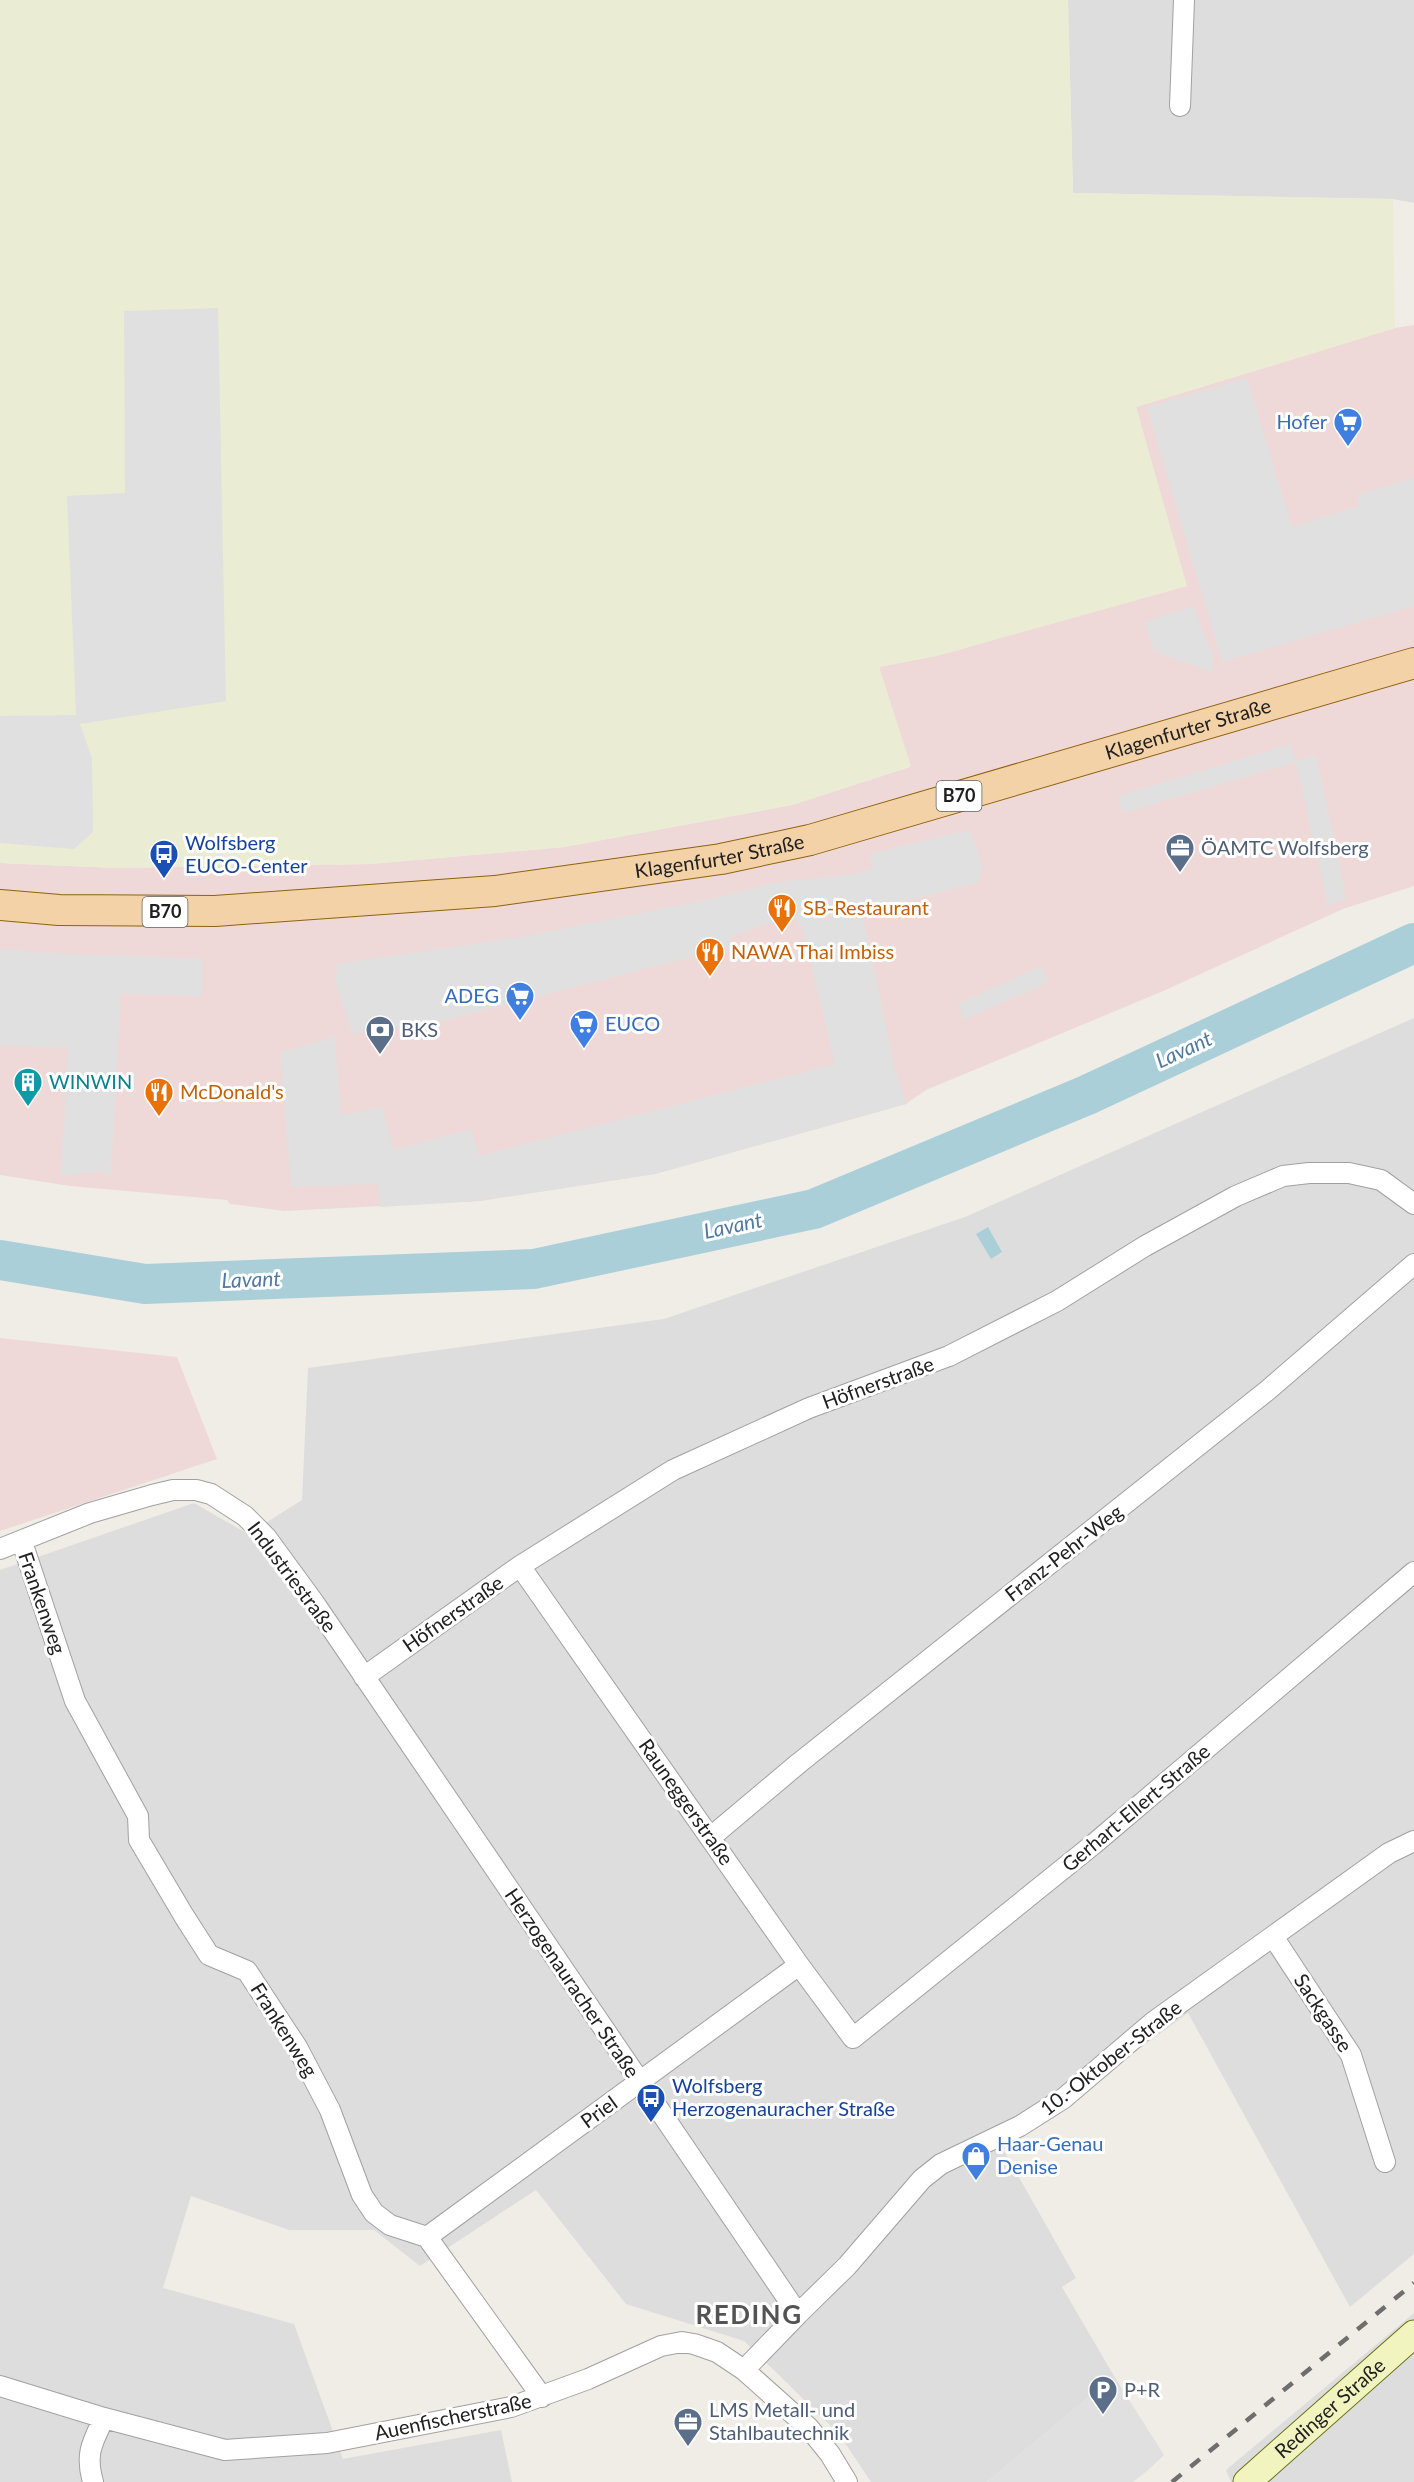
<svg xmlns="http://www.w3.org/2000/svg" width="1414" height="2482" font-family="Lato,sans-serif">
	<rect width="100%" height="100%" fill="#f0ede7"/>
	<!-- residential -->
	<path fill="#dedddd" d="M1068,0h346v203l-21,-4 -320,-6z
		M1414,1018v1236l-64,53 -162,-294 -185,136 73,129 -14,9 52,89 -127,106h-116l-32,-48 -95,-93 -118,-37 -90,-114 -116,76 -46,-36h-85l-98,-34 -28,92 131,36 49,135 158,-29 11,52h-512v-912l194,-67 54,31 54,-34 6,-132 356,-49 301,-102z
		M1414,2313v169h-183l-5,-12z"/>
	<!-- commercial -->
	<path fill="#efd9d8" d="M1414,325v561l-71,23 -182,83 -235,98 -20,14 -251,70 -175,27 -196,10 -54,-7 -3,-4 -157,-14 -70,-11v-312l117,5 253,-4 194,-17 228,-42 118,-38 -31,-100 57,-11 250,-70 -50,-179 259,-79z
		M0,1338l177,19 40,102 -217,72z"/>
	<!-- farmland -->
	<path fill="#ebecd4" d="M0,0h1068l5,193 320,6 2,129 -259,79 51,179 -251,70 -57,11 32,99 -119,39 -228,42 -194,17 -253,4 -117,-5z"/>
	<!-- parking -->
	<path fill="#e0e0e0" d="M218,308l8,393 -146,23 12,34 1,74 -19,17 -74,-6v-127l76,-1 -9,-219 58,-3 -1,-182z
		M1247,378l45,149 67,-21 -2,-11 57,-17v128l-192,56 -75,-255z
		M1193,606l21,54 -2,12 -58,-21 -9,-29z
		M1291,744l5,17 20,-6 30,143 -18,8 -32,-144 -173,51 -5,-17z
		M969,830l8,18 5,19 -4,16 -116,29 31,150 13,42 -251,70 -175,27 -100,6 -2,-23 -87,3 -11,-134 55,-17 6,80 41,-9 12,43 77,-21 8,27 356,-92 -32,-134 -8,-12 -36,8 -30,12 2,9 -20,5 -268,69 -91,13 -16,-49 1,-21 184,-27 190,-38 62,-16 80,-9 20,-5 -4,-15z
		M0,949l67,5 135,5v37l-81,-2 -10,184 -8,-7 -42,5 7,-128 -68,-3z
		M1041,966l8,16 -85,38 -6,-16z
		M1114,2376l50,79 -17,16 -14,11h-146z"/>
	<!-- water -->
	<path fill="#abcfd9" d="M988,1227l14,25 -11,7 -15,-25z"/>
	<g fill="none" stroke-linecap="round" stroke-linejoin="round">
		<!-- river -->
		<path stroke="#abcfd9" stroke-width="40" d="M0,1260l145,24 389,-15 280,-60 273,-114 327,-152"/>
		<!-- minor casing -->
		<g stroke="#a1a1a1" stroke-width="22">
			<path id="minor" d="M1180,106l4,-106
				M22,1542l53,159 63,115 1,24 45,76 25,39 38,16 50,76 33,63 32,85 12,18 16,12 37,12 115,160
				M0,1549l90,-36 62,-18 21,-5h23l15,4 34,22 21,21 49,67 483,710 -54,56
				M520,1566l279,399 54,73 242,-195 319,-271
				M364,1677l156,-111 153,-96 136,-62 140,-52 108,-55 88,-55 91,-50 47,-20 26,-3h40l32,7 33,24
				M711,1837l88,-74 469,-373 146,-126
				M1274,1938l77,117 34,107
				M427,2237l372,-272
				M798,2314l49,-48 75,-87 19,-15 79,-38 44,-28 88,-75 237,-170 25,-12
				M0,2386l104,32 121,32 102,-7 184,-36 77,-28 73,-33 21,-4 12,2 23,8 27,18 65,58 21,26 17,28
				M93,2482c-8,-28 -1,-39 11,-64"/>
		</g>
		<!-- secondary casing -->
		<g stroke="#656f0f" stroke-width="29">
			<g id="secondary">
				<path id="s1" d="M1247,2482l167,-148"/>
			</g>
		</g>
		<!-- primary casing -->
		<g stroke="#8f620d" stroke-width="32">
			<g id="primary">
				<path id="s2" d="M0,905l59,5 156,1 280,-20 226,-32 89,-19 604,-177"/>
			</g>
		</g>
		<!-- minor -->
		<use href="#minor" stroke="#fff" stroke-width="20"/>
		<!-- secondary -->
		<use href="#secondary" stroke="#f2f4c0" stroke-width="27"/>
		<!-- primary -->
		<use href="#primary" stroke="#f4d2a8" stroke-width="30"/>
		<!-- rail -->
		<path stroke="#6e6e6e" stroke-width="4.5" stroke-dasharray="12 12" stroke-linecap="butt" d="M1172,2482l242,-199"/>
	</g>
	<!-- icons -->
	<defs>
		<g id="supermarket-pin" transform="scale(1.5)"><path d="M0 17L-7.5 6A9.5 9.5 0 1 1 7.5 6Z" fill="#3f7fe0" stroke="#fff"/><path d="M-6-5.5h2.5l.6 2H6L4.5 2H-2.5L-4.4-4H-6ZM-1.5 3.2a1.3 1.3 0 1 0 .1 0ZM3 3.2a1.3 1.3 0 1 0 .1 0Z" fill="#fff"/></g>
		<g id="office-pin" transform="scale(1.5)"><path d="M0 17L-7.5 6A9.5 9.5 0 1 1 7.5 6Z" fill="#5c6f8a" stroke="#fff"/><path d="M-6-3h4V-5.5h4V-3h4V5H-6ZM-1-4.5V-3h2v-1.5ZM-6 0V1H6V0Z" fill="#fff"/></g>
		<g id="bus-pin" transform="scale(1.5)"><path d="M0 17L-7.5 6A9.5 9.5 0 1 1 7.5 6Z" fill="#1a4fb4" stroke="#fff"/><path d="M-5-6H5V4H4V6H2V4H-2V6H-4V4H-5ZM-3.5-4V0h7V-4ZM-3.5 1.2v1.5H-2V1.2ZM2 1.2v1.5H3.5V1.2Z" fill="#fff"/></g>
		<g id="restaurant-pin" transform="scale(1.5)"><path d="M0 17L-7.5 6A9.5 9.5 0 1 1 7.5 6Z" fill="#e8710a" stroke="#fff"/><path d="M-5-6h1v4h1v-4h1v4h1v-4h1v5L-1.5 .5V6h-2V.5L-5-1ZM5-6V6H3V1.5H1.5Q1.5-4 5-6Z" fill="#fff"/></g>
		<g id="bank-pin" transform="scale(1.5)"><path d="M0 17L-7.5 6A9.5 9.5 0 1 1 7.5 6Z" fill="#5c6f8a" stroke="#fff"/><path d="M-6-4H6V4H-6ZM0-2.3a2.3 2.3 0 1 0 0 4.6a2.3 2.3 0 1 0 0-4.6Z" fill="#fff"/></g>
		<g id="building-pin" transform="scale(1.5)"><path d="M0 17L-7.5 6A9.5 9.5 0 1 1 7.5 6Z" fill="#0f9aa8" stroke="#fff"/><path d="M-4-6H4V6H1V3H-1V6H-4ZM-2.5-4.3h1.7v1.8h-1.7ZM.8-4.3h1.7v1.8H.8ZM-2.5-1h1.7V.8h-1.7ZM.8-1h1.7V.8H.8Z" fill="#fff"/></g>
		<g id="shop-pin" transform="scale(1.5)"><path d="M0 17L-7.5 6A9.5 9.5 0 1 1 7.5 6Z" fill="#3f7fe0" stroke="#fff"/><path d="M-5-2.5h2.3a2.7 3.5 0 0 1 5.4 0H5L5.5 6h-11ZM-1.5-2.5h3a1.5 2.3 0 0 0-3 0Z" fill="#fff"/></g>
		<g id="parking-pin" transform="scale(1.5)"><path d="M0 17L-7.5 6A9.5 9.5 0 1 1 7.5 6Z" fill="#5c6f8a" stroke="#fff"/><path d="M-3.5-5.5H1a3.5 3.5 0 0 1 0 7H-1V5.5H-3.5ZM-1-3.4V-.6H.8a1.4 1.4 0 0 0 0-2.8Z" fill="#fff"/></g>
	</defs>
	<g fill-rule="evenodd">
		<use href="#supermarket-pin" x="1348" y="422"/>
		<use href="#office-pin" x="1180" y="848"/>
		<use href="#bus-pin" x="164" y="854"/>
		<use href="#restaurant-pin" x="782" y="908"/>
		<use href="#restaurant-pin" x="710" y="952"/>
		<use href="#supermarket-pin" x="520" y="996"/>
		<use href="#supermarket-pin" x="584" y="1024"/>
		<use href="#bank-pin" x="380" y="1030"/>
		<use href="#building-pin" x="28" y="1082"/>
		<use href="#restaurant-pin" x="159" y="1092"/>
		<use href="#bus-pin" x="651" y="2098"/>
		<use href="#shop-pin" x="976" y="2156"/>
		<use href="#parking-pin" x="1103" y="2390"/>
		<use href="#office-pin" x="688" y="2422"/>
	</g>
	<g text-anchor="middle" stroke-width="6" stroke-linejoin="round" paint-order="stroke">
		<!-- shield labels -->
		<g fill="#fff" stroke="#636363" stroke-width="1.5">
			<rect x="936.5" y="781" width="45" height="30" rx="4.5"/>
			<rect x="142.5" y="897" width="45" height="30" rx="4.5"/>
		</g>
		<g font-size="18" font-weight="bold" fill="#202020">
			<text x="959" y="802">B70</text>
			<text x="165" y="918">B70</text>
		</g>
		<!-- shop labels -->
		<g font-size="20" fill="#366cbe" stroke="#fff" text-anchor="end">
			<text x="1327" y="429">Hofer</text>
			<text x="499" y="1003">ADEG</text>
			<text x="605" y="1031" text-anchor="start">EUCO</text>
			<text x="997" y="2151" text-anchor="start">Haar-Genau<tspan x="997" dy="23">Denise</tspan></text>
		</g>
		<!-- street labels -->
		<g font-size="20" fill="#202020" stroke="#fff">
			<text dy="7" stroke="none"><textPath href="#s2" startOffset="1209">Klagenfurter Straße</textPath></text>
			<text dy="7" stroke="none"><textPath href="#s2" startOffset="723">Klagenfurter Straße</textPath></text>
			<text transform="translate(878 1383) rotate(-20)" y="7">Höfnerstraße</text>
			<text transform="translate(1064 1553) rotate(-38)" y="7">Franz-Pehr-Weg</text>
			<text transform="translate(292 1577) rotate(53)" y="7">Industriestraße</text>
			<text transform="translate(42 1603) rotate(71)" y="7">Frankenweg</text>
			<text transform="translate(453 1614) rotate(-35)" y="7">Höfnerstraße</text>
			<text transform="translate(686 1802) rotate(55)" y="7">Rauneggerstraße</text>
			<text transform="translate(1136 1808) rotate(-40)" y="7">Gerhart-Ellert-Straße</text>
			<text transform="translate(572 1983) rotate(56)" y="7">Herzogenauracher Straße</text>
			<text transform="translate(1323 2013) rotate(57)" y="7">Sackgasse</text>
			<text transform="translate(284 2030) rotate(58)" y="7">Frankenweg</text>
			<text transform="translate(1111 2058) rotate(-38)" y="7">10.-Oktober-Straße</text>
			<text transform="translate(599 2112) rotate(-36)" y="7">Priel</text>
			<text dy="7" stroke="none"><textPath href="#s1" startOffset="111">Redinger Straße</textPath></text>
			<text transform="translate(453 2417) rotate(-12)" y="7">Auenfischerstraße</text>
		</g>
		<!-- transit labels -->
		<g font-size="20" fill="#164399" stroke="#fff" text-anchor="start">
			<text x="185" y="850">Wolfsberg<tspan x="185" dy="23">EUCO-Center</tspan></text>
			<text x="672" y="2093">Wolfsberg<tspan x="672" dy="23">Herzogenauracher Straße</tspan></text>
		</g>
		<!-- service labels -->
		<g font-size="20" fill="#4e5e75" stroke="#fff" text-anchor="start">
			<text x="1201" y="855">ÖAMTC Wolfsberg</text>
			<text x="401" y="1037">BKS</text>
			<text x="1124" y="2397">P+R</text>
			<text x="709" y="2417">LMS Metall- und<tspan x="709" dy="23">Stahlbautechnik</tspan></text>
		</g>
		<!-- food labels -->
		<g font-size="20" fill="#c56008" stroke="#fff" text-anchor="start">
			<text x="803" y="915">SB-Restaurant</text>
			<text x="731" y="959">NAWA Thai Imbiss</text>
			<text x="180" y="1099">McDonald's</text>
		</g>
		<!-- culture labels -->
		<g font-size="20" fill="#0d838f" stroke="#fff" text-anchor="start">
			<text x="49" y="1089">WINWIN</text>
		</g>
		<!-- water labels -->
		<g font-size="21" font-style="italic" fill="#517aa0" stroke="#fff">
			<text transform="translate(1184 1050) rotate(-25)" y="7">Lavant</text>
			<text transform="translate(733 1226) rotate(-12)" y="7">Lavant</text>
			<text transform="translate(251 1280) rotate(-2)" y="7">Lavant</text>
		</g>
		<!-- district labels -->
		<g font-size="26" font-weight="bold" letter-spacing="1.5" fill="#535353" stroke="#fff">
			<text x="749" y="2324">REDING</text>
		</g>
	</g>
</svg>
